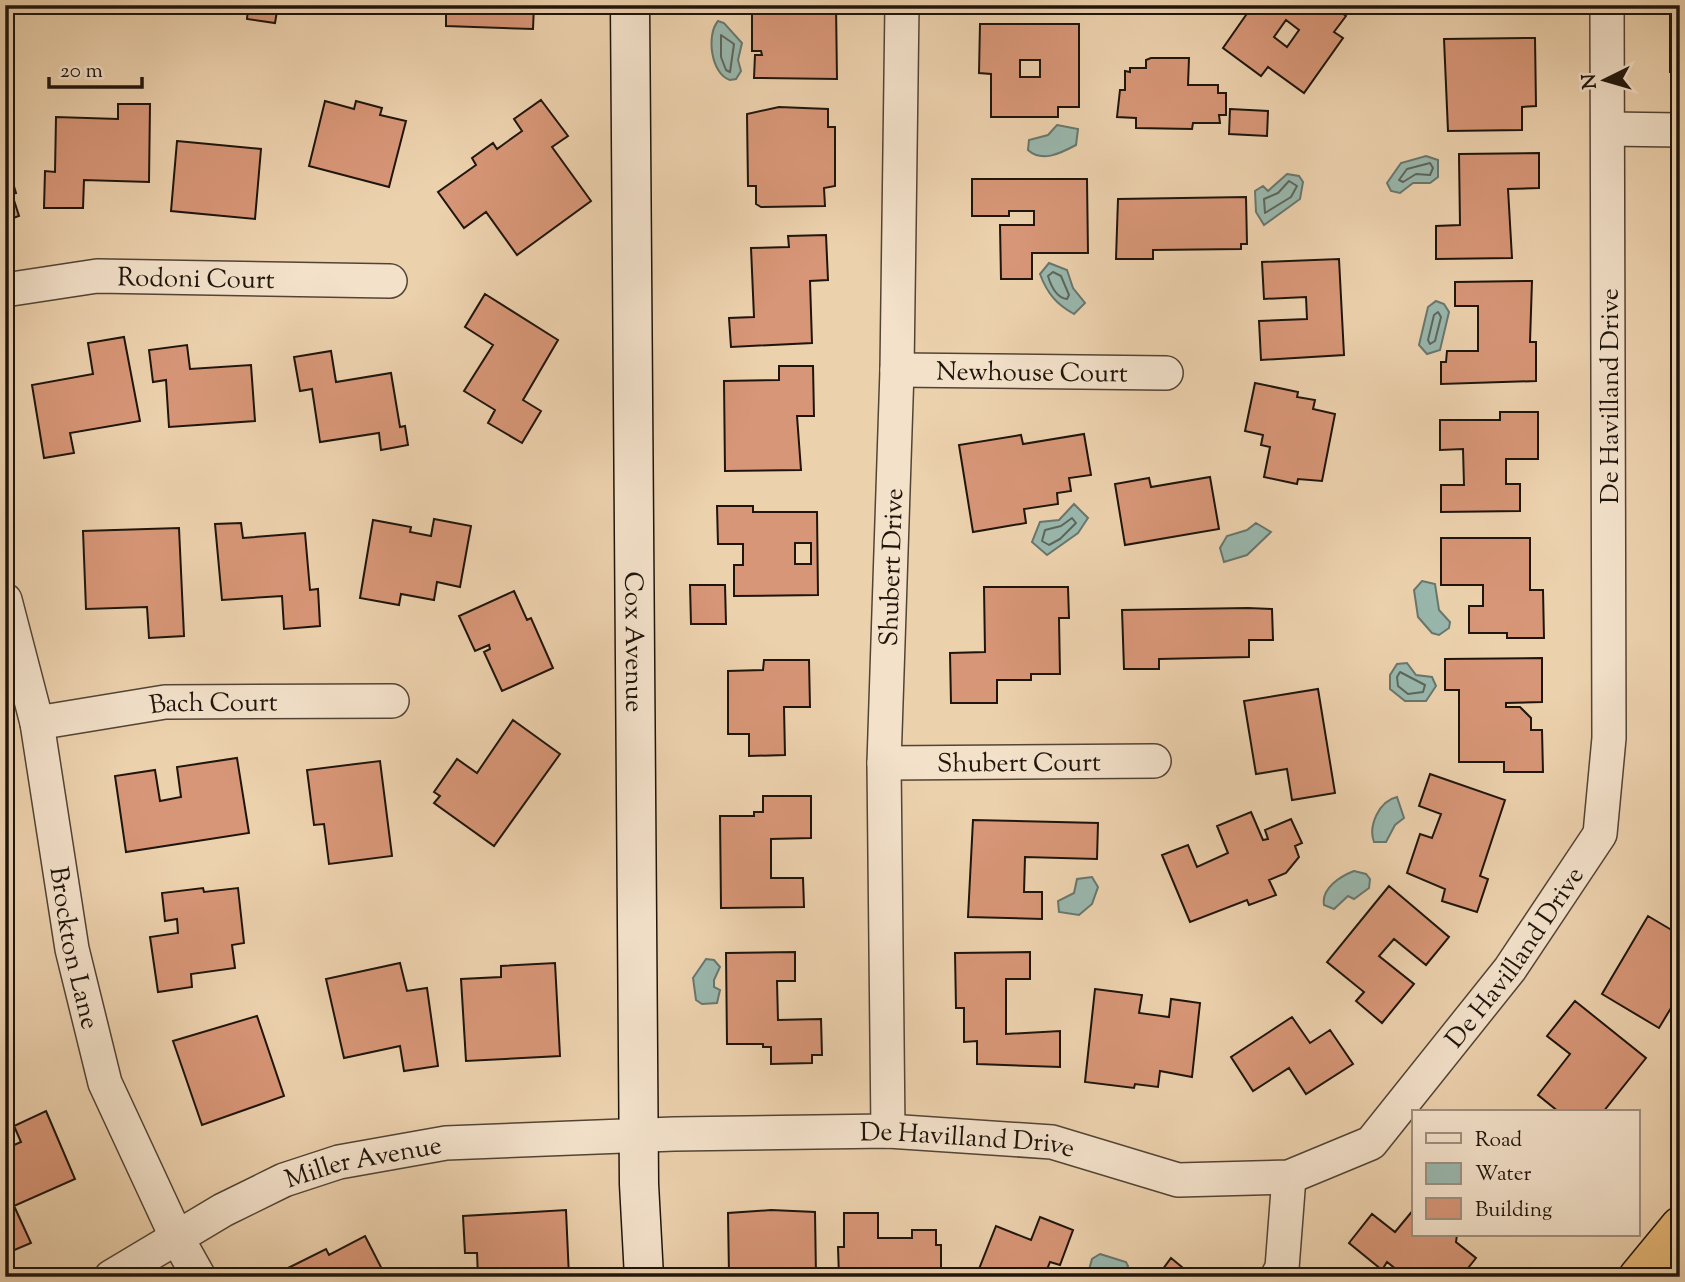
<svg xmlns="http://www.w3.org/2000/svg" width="1685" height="1282" font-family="'Sorts Mill Goudy',serif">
	<rect width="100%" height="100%" fill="#ecd1ad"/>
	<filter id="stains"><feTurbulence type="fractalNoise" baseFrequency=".00286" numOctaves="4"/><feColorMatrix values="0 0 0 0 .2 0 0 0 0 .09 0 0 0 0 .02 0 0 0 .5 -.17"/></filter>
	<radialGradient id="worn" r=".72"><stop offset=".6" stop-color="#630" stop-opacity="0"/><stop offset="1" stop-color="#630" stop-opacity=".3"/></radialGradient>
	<!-- water -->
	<path fill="#99b7ad" stroke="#68766d" stroke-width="2" d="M718,21l6,2 18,20 -4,17 3,11 -5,8 -6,1c-19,-6 -24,-45 -12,-59z
		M1057,125l21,4 -2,16c-15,8 -34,18 -48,5l1,-10 19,-5z
		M1426,156l12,4v17l-8,6h-17l-13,10 -9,-2 -4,-8 14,-20z
		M1287,174l12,2 4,6 -3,17 -36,26 -8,-13 -1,-21 8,-5 5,5z
		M1049,263l18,7 6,18 12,15 -11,11c-18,-10 -27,-21 -34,-40z
		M1436,301l8,3 5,8 -9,38 -13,4 -8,-9 9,-38z
		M1074,504l14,14 -10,15 -31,22 -15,-13 8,-20 19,-2z
		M1256,523l15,9 -24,23 -23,7 -4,-14 7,-12 20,-6z
		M1422,581l13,3 4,26 11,12 -1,6 -10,7 -7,-2 -14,-16 -4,-27z
		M1407,663l9,12 16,2 4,9 -10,15h-21l-15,-12v-14l7,-11z
		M1397,797l7,21 -9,7 -9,17h-12c-6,-16 5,-41 23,-45z
		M1354,871l12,3 4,5 -1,9 -15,11 -6,-3 -14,13 -10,-4c-3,-17 17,-29 30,-34z
		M1092,877l6,10 -6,17 -13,11 -20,-3 -1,-11 16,-8 3,-14z
		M706,959l8,1 6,7 -6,13v7l6,3 -3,13 -15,1 -6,-4 -3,-22z
		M1100,1254l26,8 2,4 -3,10 -38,1 5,-18z"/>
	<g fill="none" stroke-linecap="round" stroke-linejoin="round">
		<!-- shore -->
		<path stroke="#5c665c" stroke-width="2" d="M721,35l13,9 -4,28 -4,-2 -5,-13z
			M1430,163l3,5 -3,7 -14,-1 -13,8 -4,-2 8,-11z
			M1289,181l8,5 -6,11 -26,16 -1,-14 14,-6z
			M1053,272l8,4 8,19 -2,4c-10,-1 -16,-13 -19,-23z
			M1438,312l3,5 -6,24 -5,3 -2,-4 6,-25z
			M1072,518l4,5 -16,16 -11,6 -7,-4 3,-11 16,-4z
			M1400,672l25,13 -2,7 -15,2 -10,-8 -1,-9z"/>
	</g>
	<!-- building -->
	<path fill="#d79677" stroke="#1f150c" stroke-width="2" fill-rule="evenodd" d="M176,5h36l-1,8 -36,-5z
		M225,5h53l-3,18 -28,-4 1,-10z
		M446,5h88l-1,24 -87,-3z
		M755,5h81l1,74 -83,-1 1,-23h7l-1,-4h-9v-44z
		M1253,5h78l15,11 -12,16 9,6 -39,55 -36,-26 -7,9 -38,-28zM1286,20l13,10 -12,17 -13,-10z
		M1680,5v67h-10v-66z
		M980,24h99v83h-21v10h-67v-43l-12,-1zM1020,60h20v17h-20z
		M1535,38l1,68 -14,1v23l-74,1 -4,-92z
		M1151,58h38l-1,27h30v8h8v22h-7l1,8h-27l-1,6 -56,-1v-10l-19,-1 3,-27h5v-19l5,1v-4h16v-8z
		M541,100l27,36 -16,11 39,54 -74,54 -31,-43 -22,16 -26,-36 38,-27 -4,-7 21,-15 4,6 25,-18 -8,-12z
		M325,101l29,8 2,-8 26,7 -2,7 26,6 -17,66 -80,-21z
		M118,104h32l-1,78 -65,-2 -1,28h-39l1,-37 10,1 1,-55 62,2z
		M779,107l49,2v18h7v59l-11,2 1,18 -64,1 -5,-3v-18h-8l-1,-72z
		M1230,109l38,2 -1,25 -38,-2z
		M177,141l84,8 -6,70 -84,-8z
		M5,147l8,26h-3l6,20 -4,1 7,22 -14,5z
		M1539,153v35l-31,1 4,69 -76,1v-33l24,-1 -1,-71z
		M972,179h115l1,74h-56v26h-31l-1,-54h34v-14h-25v5h-37z
		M1246,197l1,47h-6v5l-88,1v9h-37l2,-60z
		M826,235l2,45 -18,1 2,62 -81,4 -2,-29 25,-1 -3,-69 38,-1 -1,-11z
		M1339,259l5,96 -83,5 -2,-39 48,-2 -1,-22 -42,2 -2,-37z
		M1532,281l-2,61h6v39l-95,3v-22h5l1,-11h31v-45h-23v-24z
		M485,294l73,46 -35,60 18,11 -19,32 -34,-20 7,-13 -31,-19 29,-46 -28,-18z
		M124,337l16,84 -70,12 4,20 -30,5 -12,-73 61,-11 -5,-31z
		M187,345l3,24 61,-4 4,56 -86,6 -3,-47 -13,2 -4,-32z
		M331,351l5,31 55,-9 9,54 5,-1 3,19 -27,5 -2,-17 -59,9 -8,-53 -12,2 -6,-34z
		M779,366h34l1,50h-17l4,54 -76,1 -1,-90 55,-1z
		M1255,383l43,9 -1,5 18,3 -2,9 22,5 -13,67 -24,-2 -1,5 -33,-7 6,-30 -9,-2 2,-10 -18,-4z
		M1500,412h38v47h-32v25h14v27l-79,1v-27h23l-1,-36 -23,1v-30h60z
		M1084,434l7,41 -22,3 2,13 -14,2 1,11 -34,5 2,14 -53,9 -14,-87 62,-10 2,9z
		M1210,477l9,52 -94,16 -10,-61 34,-6 2,9z
		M717,506h36v6h64l1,83 -84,1v-31h9v-21h-25zM795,543h16v21h-16z
		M434,519l37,7 -11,61 -23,-5 -3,18 -33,-6 -2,11 -39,-7 13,-78 38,7 -1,5 21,4z
		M241,523l2,15 62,-5 5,57 8,-1 2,37 -36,3 -2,-33 -60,4 -7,-76z
		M179,528l5,108 -35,2 -2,-31 -61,2 -3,-78z
		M1441,538h89v52h13l1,48h-37v-5h-38v-27h14v-21h-42z
		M690,585h35l1,39h-35z
		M984,587h84l1,31h-10l1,56h-29v6h-34v23h-46l-1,-50 35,-1z
		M514,591l13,29 4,-2 22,50 -51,23 -18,-39 6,-3 -1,-4 -14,6 -16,-35z
		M1248,608l24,1 1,31h-24v17l-90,2v10h-35l-2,-59z
		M1542,658v44l-36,1v4h14l11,11v12h11l1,42h-39v-10h-45v-72h-14v-31z
		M764,660h45l1,47h-26l1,48 -36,1v-22h-21v-63l35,-1z
		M1318,689l17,104 -43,7 -5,-31 -31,5 -12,-73z
		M513,720l47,34 -66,92 -60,-43 6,-7 -6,-4 23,-33 20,14z
		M237,758l12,75 -123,19 -11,-76 40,-6 5,31 21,-4 -4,-30z
		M380,761l12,95 -63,8 -5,-40 -10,1 -7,-55z
		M1430,774l75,26 -25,76 8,3 -11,33 -35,-11 3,-12 -38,-16 13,-39 12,4 9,-24 -22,-8z
		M763,796h48v42l-40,1v39h32l1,29 -83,1 -1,-92h34v-4h9z
		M1251,812l12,28 5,-1 -3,-9 26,-11 11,24 -7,3 4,11 -13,16 -17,7 7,15 -27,10 -2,-5 -57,22 -28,-67 26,-10 9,22 31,-14 -11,-27z
		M973,820l125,3 -1,36 -72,-2 -1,35h18v27l-74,-2z
		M1389,886l60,51 -23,28 -32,-26 -15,17 35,28 -32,39 -26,-22 8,-9 -37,-30z
		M203,888l1,4 34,-4 6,55 -12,2 3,23 -44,6 1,13 -34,5 -8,-55 28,-4 -1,-14 -12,2 -3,-28z
		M1648,916l32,19v58l-21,35 -57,-34z
		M795,952v29h-18l1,39 43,-1 1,36h-10v8l-41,1v-17h-8v-3h-36l-1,-91z
		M1030,952v27h-24v55l54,-3v36l-83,-3v-23l-13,1v-34h-8l-1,-55z
		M400,963l7,28 20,-3 11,78 -34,5 -4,-25 -56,12 -18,-79z
		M555,963l5,93 -94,5 -5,-82 40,-2v-11z
		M1095,989l47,6 -3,18 30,4 2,-18 29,4 -8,74 -32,-6 -2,16 -23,-3 -1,4 -49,-6z
		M1575,1001l71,57 -43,54h-44l-21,-17 32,-41 -23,-18z
		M5,1011l9,45 -9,2z
		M257,1016l27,80 -82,29 -29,-84z
		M1292,1017l18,26 20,-13 23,34 -47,30 -17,-26 -36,23 -22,-34z
		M46,1111l29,68 -70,31v-61l16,-7 -7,-16z
		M15,1208l16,35 -26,11v-41z
		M1414,1209v26h43l-1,7 20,16 -15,19h-55l-19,-15 -5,8 -33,-27 23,-29 23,18z
		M566,1210l3,67h-91l-1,-24h-12l-2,-37z
		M771,1210l44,2 1,65 -87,-3 -1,-61z
		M844,1213h34v25h34v-8h24v15h5v32h-102l-1,-30h6z
		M1040,1217l33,13 -13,35 -10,-3 -6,15 -67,-3 19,-48 35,14z
		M365,1236l21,41h-96l-4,-8 40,-20 3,6z
		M1171,1258l23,19h-37z"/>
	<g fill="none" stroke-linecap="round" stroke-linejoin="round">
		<!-- street casing -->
		<g stroke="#524434" stroke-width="36">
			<g id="street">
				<path d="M1608,129l72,1"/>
				<path id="s1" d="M5,290l92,-14 293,5"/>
				<path id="s2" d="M897,370l269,3"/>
				<path id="s3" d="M5,600l32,123 35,226 33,134 71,153 23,41"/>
				<path id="s4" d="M37,723l128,-21 227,-1"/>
				<path id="s5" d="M884,763l270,-2"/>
				<path id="s6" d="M888,1131l-4,-368 13,-393 5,-365"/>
				<path id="s7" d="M111,1277l112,-67 61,-30 55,-18 107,-19 228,-9 214,-3 164,11 126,38 111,-3 82,-34 139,-174 90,-135 9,-96 -2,-733"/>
				<path d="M1277,1277l5,-9 7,-91"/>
			</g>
		</g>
		<!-- secondary casing -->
		<g stroke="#1f150c" stroke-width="41">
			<g id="secondary">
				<path id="s8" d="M630,5l9,1179 5,93"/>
			</g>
		</g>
		<!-- highway casing -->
		<g stroke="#1f150c" stroke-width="41">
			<path id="highway" d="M1638,1277l42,-51"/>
		</g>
		<!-- street -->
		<use href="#street" stroke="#f3e1ca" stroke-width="33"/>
		<!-- secondary -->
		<use href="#secondary" stroke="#f3e1ca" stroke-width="38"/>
		<!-- highway -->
		<use href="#highway" stroke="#e6b876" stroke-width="38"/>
	</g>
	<g text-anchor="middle" stroke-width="5" stroke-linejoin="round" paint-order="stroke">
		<!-- street labels -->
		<g font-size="26" fill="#1f150c" stroke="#f3e1ca">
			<text dy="9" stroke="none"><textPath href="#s1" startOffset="192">Rodoni Court</textPath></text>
			<text dy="9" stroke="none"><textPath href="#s2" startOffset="135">Newhouse Court</textPath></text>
			<text transform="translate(1609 396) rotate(-90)" y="9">De Havilland Drive</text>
			<text dy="9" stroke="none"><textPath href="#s6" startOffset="564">Shubert Drive</textPath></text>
			<text dy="9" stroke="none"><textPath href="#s8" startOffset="637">Cox Avenue</textPath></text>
			<text dy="9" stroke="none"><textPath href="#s4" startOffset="178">Bach Court</textPath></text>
			<text dy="9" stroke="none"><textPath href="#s5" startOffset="135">Shubert Court</textPath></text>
			<text dy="9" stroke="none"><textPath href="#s3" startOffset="355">Brockton Lane</textPath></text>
			<text dy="9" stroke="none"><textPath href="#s7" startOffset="1538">De Havilland Drive</textPath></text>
			<text dy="9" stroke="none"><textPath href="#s7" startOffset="887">De Havilland Drive</textPath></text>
			<text dy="9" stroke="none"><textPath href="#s7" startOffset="280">Miller Avenue</textPath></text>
		</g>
	</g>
	<!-- margin -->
	<rect width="1685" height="1282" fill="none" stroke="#ecd1ad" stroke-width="28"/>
	<rect x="7" y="7" width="1671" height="1268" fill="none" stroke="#1f150c" stroke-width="3.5"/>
	<rect x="14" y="14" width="1657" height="1254" fill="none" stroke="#1f150c" stroke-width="2"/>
	<!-- legend -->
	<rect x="1412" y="1110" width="228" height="126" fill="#f3e1ca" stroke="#9e8f7e" stroke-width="2"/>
	<rect x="1426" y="1133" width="35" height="10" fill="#f3e1ca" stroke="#9e8f7e" stroke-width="2"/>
	<text x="1475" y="1146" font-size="21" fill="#1f150c">Road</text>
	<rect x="1426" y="1163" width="35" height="21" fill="#99b7ad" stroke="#9e8f7e" stroke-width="2"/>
	<text x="1475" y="1180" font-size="21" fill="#1f150c">Water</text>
	<rect x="1426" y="1198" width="35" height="21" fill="#d79677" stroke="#9e8f7e" stroke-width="2"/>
	<text x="1475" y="1216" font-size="21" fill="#1f150c">Building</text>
	<!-- north arrow -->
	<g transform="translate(1605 80) rotate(265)" stroke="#f3e1ca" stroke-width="5" paint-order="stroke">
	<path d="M0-5L12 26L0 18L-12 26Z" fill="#1f150c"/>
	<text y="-10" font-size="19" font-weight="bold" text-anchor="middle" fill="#1f150c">N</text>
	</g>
	<!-- scale -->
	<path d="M49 77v10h93v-10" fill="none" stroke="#1f150c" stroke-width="3.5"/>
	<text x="60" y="77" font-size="21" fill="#1f150c" stroke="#f3e1ca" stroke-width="5" paint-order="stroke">20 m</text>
	<rect width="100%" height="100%" filter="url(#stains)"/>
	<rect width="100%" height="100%" fill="url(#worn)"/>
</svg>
